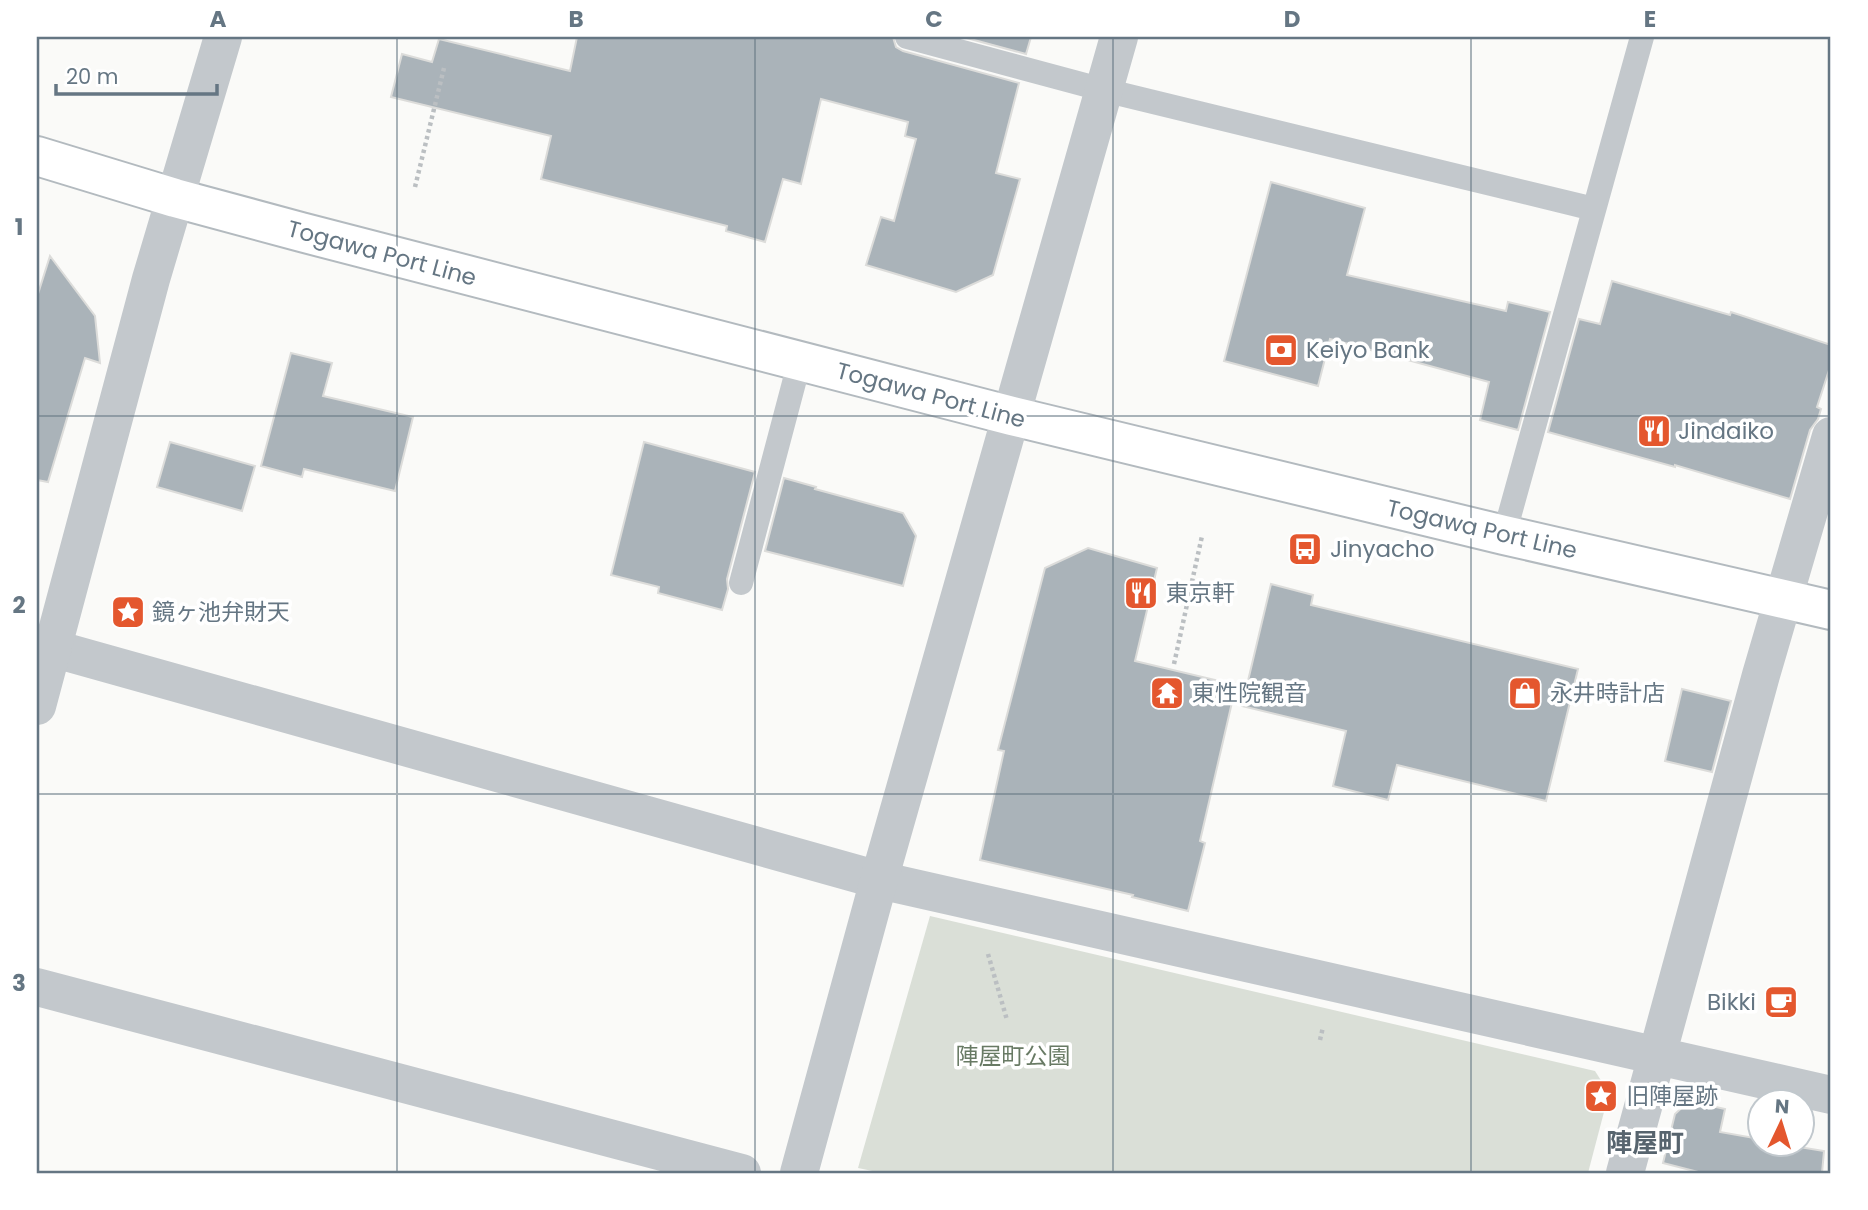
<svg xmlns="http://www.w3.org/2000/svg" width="1868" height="1210" font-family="Poppins,'Noto Sans JP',sans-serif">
	<rect width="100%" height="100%" fill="#fafaf8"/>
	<!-- green -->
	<path fill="#dadfd7" d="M930,916l665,155 14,22 -21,80h-706l-24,-5z"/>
	<!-- building -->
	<path fill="#aab3b9" stroke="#dcdcda" stroke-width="2" d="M577,37h316l3,10 7,4 116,32 -23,90 24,6 -27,96 -37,17 -90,-27 15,-48 13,4 22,-82 -11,-3 3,-14 -87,-23 -20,85 -18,-5 -18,63 -39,-11 1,-5 -186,-47 10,-43 -160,-39 11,-43 30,8 7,-23 131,32z
		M963,37h68l-5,17z
		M1271,182l94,26 -18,67 159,36 2,-9 42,10 -32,118 -38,-10 9,-38 -159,-43 -12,47 -94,-25z
		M50,256l45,60 5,47 -15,-5 -37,124 -11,-2v-183z
		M1612,281l118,34 1,-3 100,33v19l-14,43 4,2 -3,10 -8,11 -20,69 -115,-34v2l-127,-35 31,-113 21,5z
		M291,353l41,10 -9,33 90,21 -18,74 -91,-22 -2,8 -41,-11z
		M170,442l85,24 -13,45 -85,-24z
		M644,442l111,30 -28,107 1,10 -6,21 -64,-17 1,-6 -48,-12z
		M784,478l32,9 -1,2 88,24 13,23 -13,50 -138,-35z
		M1088,548l69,20 -22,93 101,24 -36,156 5,2 -17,68 -56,-14 1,-2 -153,-35 24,-109 -6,-1 47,-182z
		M1271,584l42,11 -2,10 267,64 -32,132 -149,-36 -9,35 -55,-14 13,-55 -104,-25z
		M1682,689l49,12 -19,71 -47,-11z
		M1689,1101l36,8 -5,23 40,7v5h21l43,7 -2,22h-120l-39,-10 12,-49z"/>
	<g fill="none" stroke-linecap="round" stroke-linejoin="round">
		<!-- secondary casing -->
		<g stroke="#b3babf" stroke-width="42">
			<path id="secondary" d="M37,156l138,42 126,34 711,184 492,119 327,75"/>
		</g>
		<!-- path -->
		<path stroke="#bbbfc2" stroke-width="4.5" stroke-dasharray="3.5 3.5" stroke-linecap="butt" d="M415,187l29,-119
			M1174,664l28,-128
			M988,954l19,66
			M1320,1040l3,-13"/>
		<!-- service -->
		<path stroke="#c3c8cc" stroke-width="24" d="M907,37l197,53 490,119
			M1504,535l138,-498
			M741,583l59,-223"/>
		<!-- minor -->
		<path stroke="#c3c8cc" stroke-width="38" d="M37,644l842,236 952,215
			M37,987l705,186
			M1625,1173l136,-498 70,-239"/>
		<!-- tertiary -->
		<path stroke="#c3c8cc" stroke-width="38" d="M37,706l114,-427 72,-242
			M799,1173l80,-293 240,-843"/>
		<!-- secondary -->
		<use href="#secondary" stroke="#fff" stroke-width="38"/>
	</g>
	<!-- grid -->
	<path fill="none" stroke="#657683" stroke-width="2" stroke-opacity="0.55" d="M397,37v1136M755,37v1136M1113,37v1136M1471,37v1136M37,416h1794M37,794h1794"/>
	<!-- icons -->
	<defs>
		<g id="bank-square" transform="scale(1.75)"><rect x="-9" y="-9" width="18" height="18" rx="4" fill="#e4572e" stroke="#fff"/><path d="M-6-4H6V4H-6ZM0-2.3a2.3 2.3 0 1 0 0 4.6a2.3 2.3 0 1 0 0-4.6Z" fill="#fff"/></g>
		<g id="restaurant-square" transform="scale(1.75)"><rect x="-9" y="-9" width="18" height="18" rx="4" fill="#e4572e" stroke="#fff"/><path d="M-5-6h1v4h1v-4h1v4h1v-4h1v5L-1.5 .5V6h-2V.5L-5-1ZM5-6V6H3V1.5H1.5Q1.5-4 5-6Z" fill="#fff"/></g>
		<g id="bus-square" transform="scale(1.75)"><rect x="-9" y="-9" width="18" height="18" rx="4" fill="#e4572e" stroke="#fff"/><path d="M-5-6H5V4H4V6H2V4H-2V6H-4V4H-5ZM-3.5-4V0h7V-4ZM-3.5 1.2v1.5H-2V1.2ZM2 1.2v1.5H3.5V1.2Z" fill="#fff"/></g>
		<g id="sight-square" transform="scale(1.75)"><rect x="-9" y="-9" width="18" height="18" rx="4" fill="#e4572e" stroke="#fff"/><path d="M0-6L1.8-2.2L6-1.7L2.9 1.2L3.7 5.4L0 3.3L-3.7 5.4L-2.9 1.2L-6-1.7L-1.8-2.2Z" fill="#fff"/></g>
		<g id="temple-square" transform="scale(1.75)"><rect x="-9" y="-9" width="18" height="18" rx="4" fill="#e4572e" stroke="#fff"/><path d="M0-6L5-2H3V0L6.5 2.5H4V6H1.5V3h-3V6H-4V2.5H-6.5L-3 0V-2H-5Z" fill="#fff"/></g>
		<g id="shop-square" transform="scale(1.75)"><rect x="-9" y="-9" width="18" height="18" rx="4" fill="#e4572e" stroke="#fff"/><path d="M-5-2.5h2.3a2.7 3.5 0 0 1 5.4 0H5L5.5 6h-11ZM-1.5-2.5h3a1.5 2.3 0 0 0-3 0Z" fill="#fff"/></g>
		<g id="cafe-square" transform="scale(1.75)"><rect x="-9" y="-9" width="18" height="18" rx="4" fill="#e4572e" stroke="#fff"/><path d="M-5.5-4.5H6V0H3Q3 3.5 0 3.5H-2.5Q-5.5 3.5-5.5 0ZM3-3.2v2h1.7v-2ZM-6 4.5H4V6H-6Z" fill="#fff"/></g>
	</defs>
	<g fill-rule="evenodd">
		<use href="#bank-square" x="1281" y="350"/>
		<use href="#restaurant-square" x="1654" y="431"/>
		<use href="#bus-square" x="1305" y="549"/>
		<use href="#restaurant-square" x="1141" y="593"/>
		<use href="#sight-square" x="128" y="612"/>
		<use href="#temple-square" x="1167" y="693"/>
		<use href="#shop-square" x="1525" y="693"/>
		<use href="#cafe-square" x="1781" y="1002"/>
		<use href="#sight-square" x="1601" y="1096"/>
	</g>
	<g text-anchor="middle" stroke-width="7" stroke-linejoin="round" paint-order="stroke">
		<!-- street labels -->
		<g font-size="23" fill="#657683" stroke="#fff">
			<text transform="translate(382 253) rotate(15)" y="8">Togawa Port Line</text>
			<text transform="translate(931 395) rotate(15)" y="8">Togawa Port Line</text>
			<text transform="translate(1482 529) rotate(13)" y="8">Togawa Port Line</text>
		</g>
		<!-- poi labels -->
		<g font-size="23" fill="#657683" stroke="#fff" text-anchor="start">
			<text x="1306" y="358">Keiyo Bank</text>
			<text x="1678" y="439">Jindaiko</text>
			<text x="1330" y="557">Jinyacho</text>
			<text x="1166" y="601">東京軒</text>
			<text x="152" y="620">鏡ヶ池弁財天</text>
			<text x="1192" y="701">東性院観音</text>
			<text x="1550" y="701">永井時計店</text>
			<text x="1756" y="1010" text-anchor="end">Bikki</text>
			<text x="1626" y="1104">旧陣屋跡</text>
		</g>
		<!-- park labels -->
		<g font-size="23" fill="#687a64" stroke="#fff">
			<text x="1013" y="1064">陣屋町公園</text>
		</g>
		<!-- quarter labels -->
		<g font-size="26" font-weight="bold" fill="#57646e" stroke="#fff">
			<text x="1645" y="1152">陣屋町</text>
		</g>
	</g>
	<!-- border -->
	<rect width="1868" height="1210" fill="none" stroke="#ffffff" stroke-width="77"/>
	<!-- north arrow -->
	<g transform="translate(1781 1123) rotate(4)"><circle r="33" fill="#ffffff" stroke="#c1c8cd" stroke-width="2"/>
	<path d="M0-5L12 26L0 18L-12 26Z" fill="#e4572e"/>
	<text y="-10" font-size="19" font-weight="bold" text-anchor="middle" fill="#657683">N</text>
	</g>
	<!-- scale -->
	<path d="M56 84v10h161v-10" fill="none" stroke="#657683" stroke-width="3.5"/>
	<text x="66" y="84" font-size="21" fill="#657683" stroke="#ffffff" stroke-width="5" paint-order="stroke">20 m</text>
	<rect x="38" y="38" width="1791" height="1134" fill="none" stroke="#657683" stroke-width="2.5"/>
	<g font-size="23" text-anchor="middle" font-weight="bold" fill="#657683">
		<text x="218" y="27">A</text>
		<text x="576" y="27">B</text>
		<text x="934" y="27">C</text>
		<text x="1292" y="27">D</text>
		<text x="1650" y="27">E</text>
		<text x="19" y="235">1</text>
		<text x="19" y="613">2</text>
		<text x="19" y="991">3</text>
	</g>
</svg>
